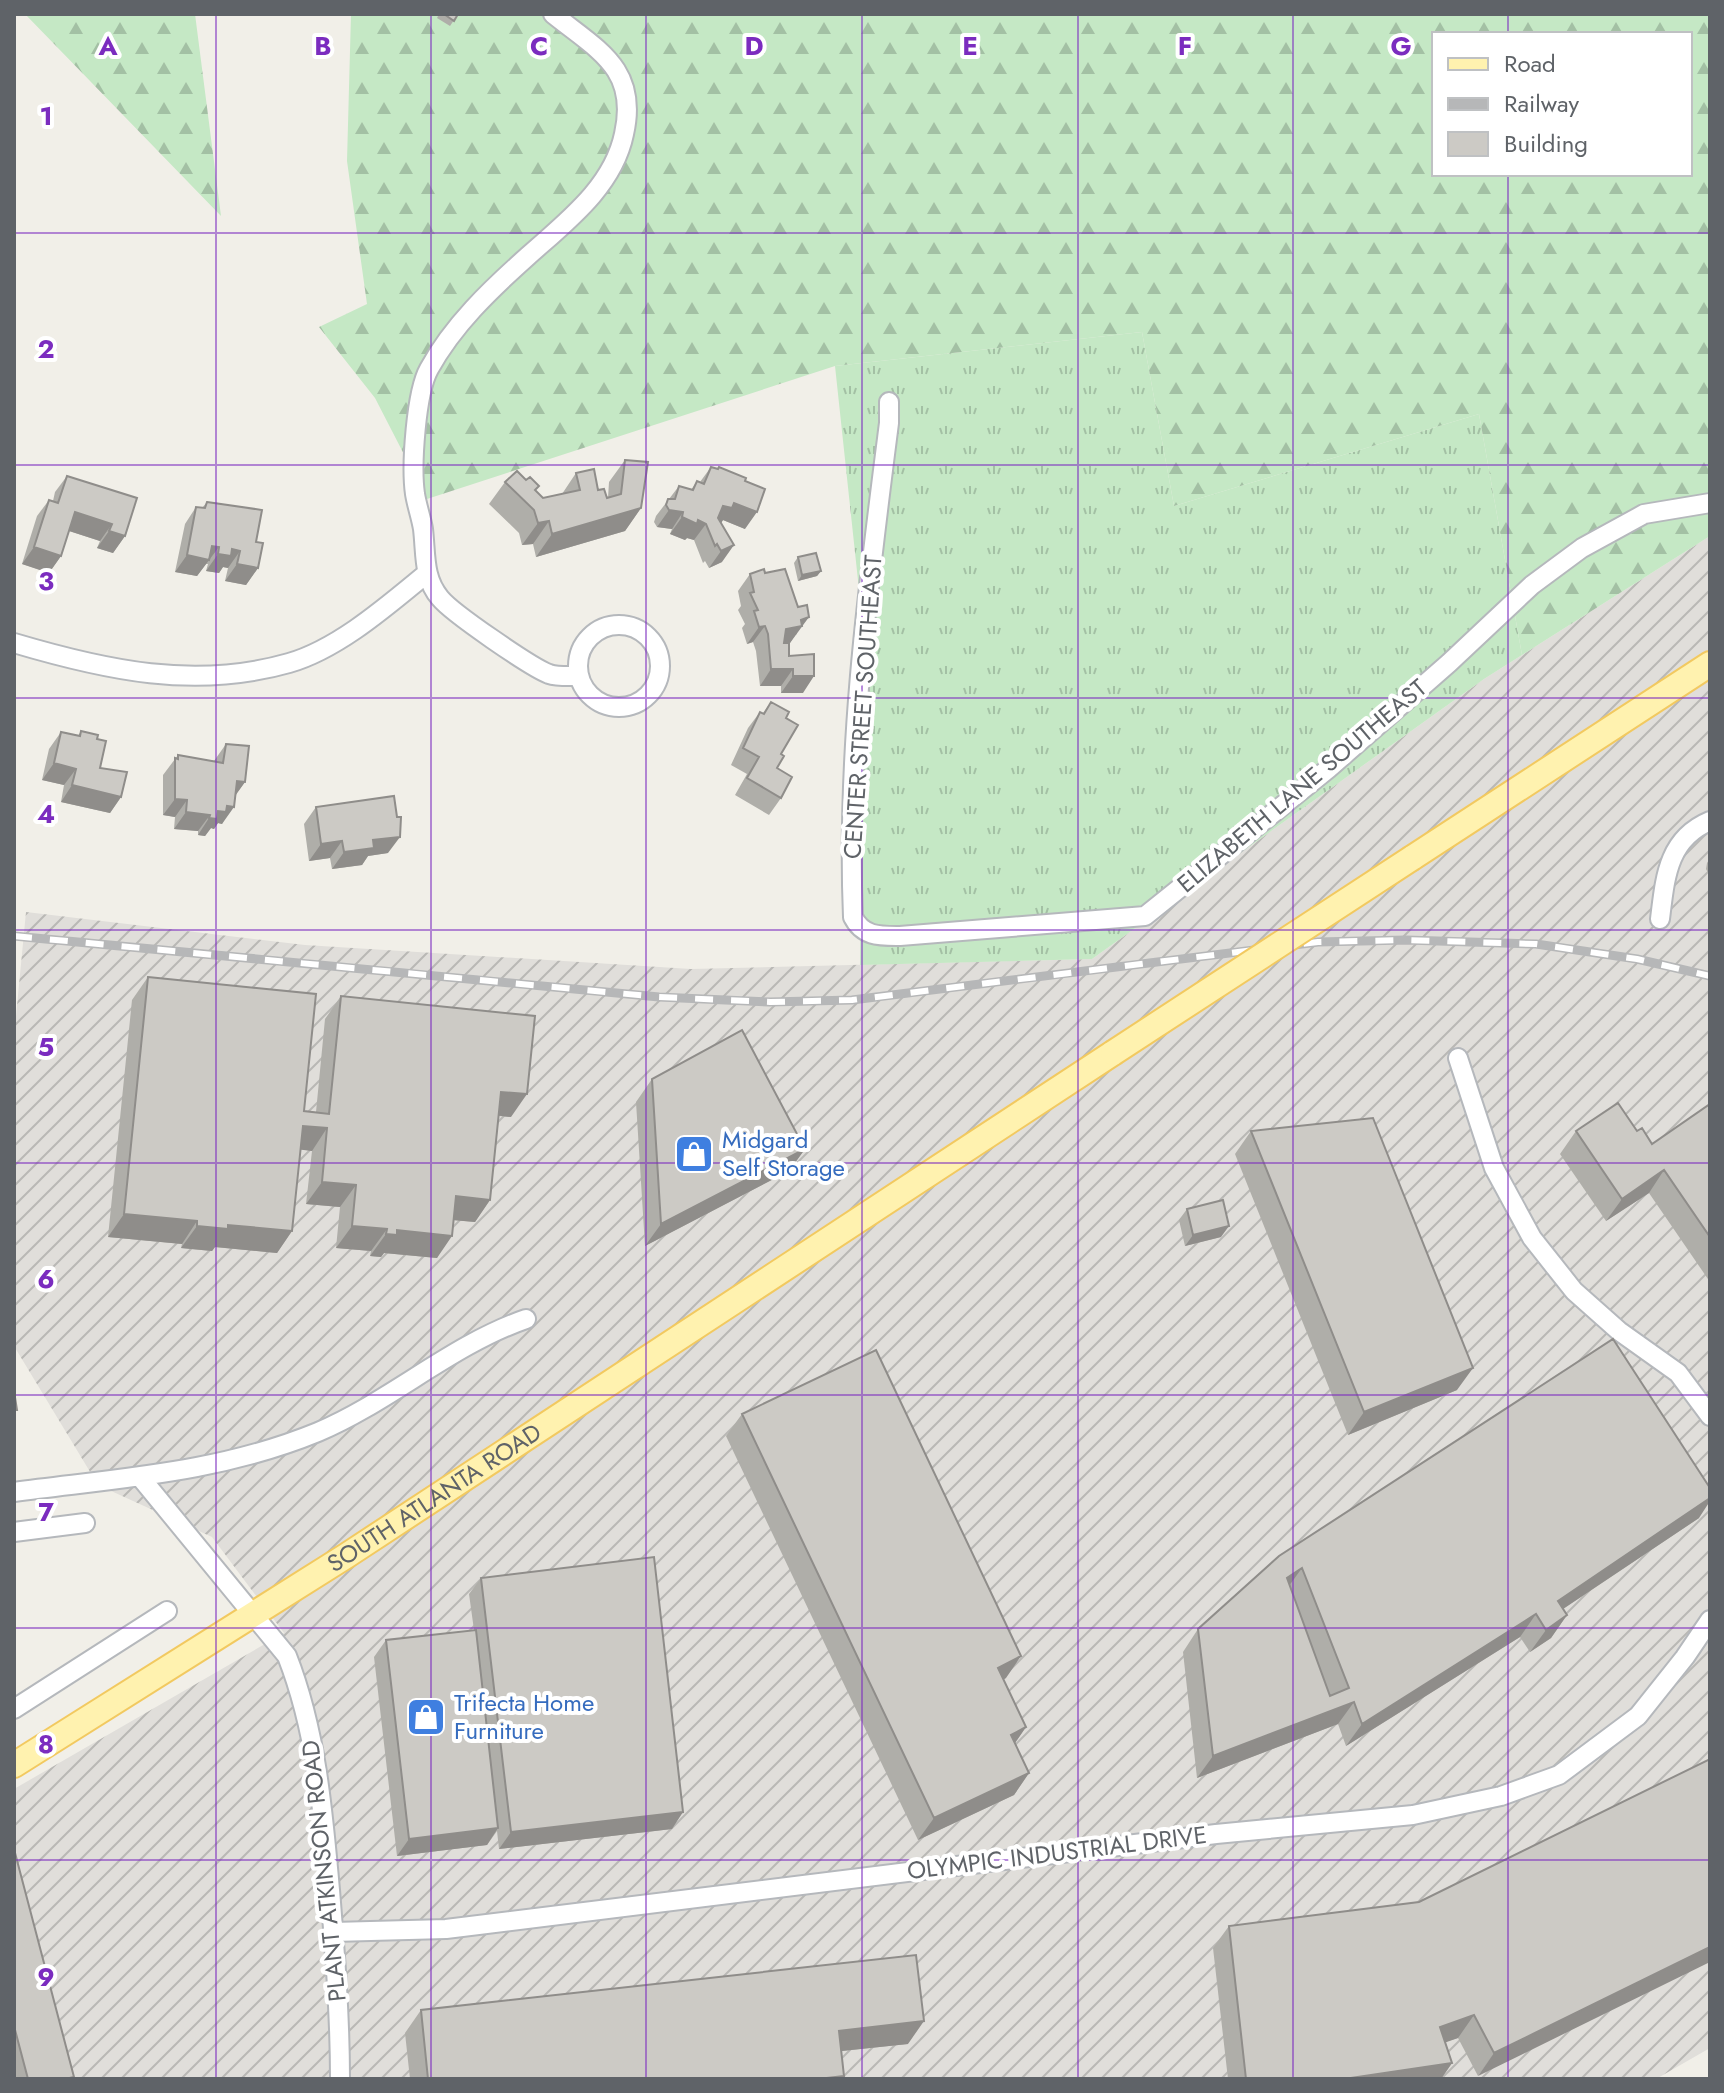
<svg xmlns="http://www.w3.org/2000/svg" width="1724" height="2093" font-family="Jost,sans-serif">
	<defs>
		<pattern id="industrial-furrows" width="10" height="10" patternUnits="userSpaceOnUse" patternTransform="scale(2)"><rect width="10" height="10" fill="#e0deda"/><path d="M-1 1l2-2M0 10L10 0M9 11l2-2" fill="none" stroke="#b9b8b5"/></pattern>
		<pattern id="grass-tufts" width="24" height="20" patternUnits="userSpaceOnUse" patternTransform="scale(2)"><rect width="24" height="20" fill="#c5e8c5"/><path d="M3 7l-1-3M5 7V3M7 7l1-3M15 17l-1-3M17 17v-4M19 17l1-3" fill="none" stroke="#a3c0a4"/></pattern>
		<pattern id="forest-firs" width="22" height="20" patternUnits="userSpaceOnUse" patternTransform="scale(2)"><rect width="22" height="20" fill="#c5e8c5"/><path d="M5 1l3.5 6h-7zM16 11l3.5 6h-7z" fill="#a3c0a4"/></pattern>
	</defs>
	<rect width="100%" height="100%" fill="#f1efe8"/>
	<!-- industrial -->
	<path fill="url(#industrial-furrows)" d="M1710,536v1512l-54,31h-1642v-290l270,-156 -72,-96 -114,-52 -84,-139v-309l12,-125 279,33 386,24 401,-10 392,-280z"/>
	<!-- grass -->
	<path fill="url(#grass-tufts)" d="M1142,332l32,174 305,-92 43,241 -38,24 -392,280 -232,6 3,-338 -28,-261z"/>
	<!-- forest -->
	<path fill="url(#forest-firs)" fill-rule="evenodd" d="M25,14h170l26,202z
		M351,14h1359v522l-188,119 -43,-241 -305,92 -32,-174 -307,34 -408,133 -52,-101 -56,-71 48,-23 -20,-143zM1434,34h256v140h-256z"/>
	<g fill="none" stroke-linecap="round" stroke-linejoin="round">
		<!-- minor casing -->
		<g stroke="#b5b8bc" stroke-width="22">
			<path id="minor" d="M553,14c43,35 86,54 71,120 -11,53 -58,88 -96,122 -37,33 -75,69 -99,113 -13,23 -18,97 -14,125 2,12 6,23 8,35 3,25 0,49 17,69 12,15 91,69 109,76 9,3 21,2 30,2
				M889,402v21c-21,164 -43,329 -36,494 10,20 27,19 47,19l245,-20 183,-147 121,-106 83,-78 50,-37 62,-34 66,-11
				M578 666a41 41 0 1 1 82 0a41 41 0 1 1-82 0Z
				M14,643c91,27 181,47 275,20 49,-14 98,-57 137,-89
				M1660,919c5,-40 7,-80 50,-98
				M1458,1058l36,110 38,70 42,53 45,40 59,42 32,43
				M141,1478l146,178c29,74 36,154 43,234 5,63 10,126 10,189
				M14,1492c105,-14 204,-19 304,-60 73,-31 133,-87 208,-113
				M14,1532l71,-9
				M14,1709l153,-98
				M333,1932l113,-3 770,-95 197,-19 88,-19 58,-21 79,-59 47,-59 25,-37"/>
		</g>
		<!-- major casing -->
		<g stroke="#f2c960" stroke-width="28">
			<g id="major">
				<path d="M1412,858l298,-194"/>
				<path id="s1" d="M14,1765l332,-209 767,-503"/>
			</g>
		</g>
		<!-- minor -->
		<use href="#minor" stroke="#fff" stroke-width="18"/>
		<!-- major -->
		<use href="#major" stroke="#fff2af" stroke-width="24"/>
		<!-- rail casing -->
		<g stroke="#b6b7b8" stroke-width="9">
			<path id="rail" d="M14,936l645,61 111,5 82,-2 466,-58 88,-2 130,4 101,15 73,17"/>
		</g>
		<!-- rail -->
		<use href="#rail" stroke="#fff" stroke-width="6" stroke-dasharray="18" stroke-linecap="butt"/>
		<!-- major-bridge casing -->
		<g stroke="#f2c960" stroke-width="28" stroke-linecap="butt">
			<path id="major-bridge" d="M1113,1053l299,-195"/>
		</g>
		<!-- major-bridge -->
		<use href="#major-bridge" stroke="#fff2af" stroke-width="24"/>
	</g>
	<!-- wall -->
	<path fill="#afaea9" d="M439,14h19l-8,12 -13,-8z
		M625,460l16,48 -16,23 -89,26 -3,-13 -11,1 -3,-12 -30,-29 16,-22 31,9 7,7 19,-4 14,-21 32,25 1,-16z
		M711,467l6,2 2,-2 26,14v48l-22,-9 -2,3 1,39 -13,6 -4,-7 -2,2 -9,-23 -7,-2 -2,2 -15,-6 2,-5 -15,-2 -3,-5 2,-6 23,-30 12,4 6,-9 3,1z
		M67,476l58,60 -12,17 -16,-5 3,-7 -31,-10 -8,25 -12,17 -27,-9 15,-48 12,-16 4,1 2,-9z
		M207,502l49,40 2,26 -12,17 -21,-4 3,-13 -5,-1 -4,6 -13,-2 2,-7h-2l-9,12 -22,-4 10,-48 11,-17 6,1z
		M798,557l23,14 -4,5 -19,5 -4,-18z
		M750,574l47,60 -2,1 -5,8h-4l3,13 14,37h-22v-7h-21l-4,-35 -3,-9 -6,2 -5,-16 3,-4 -7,-14 3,-4 -3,-15z
		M771,702l15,16 -5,36 -4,14 4,30 -12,17 -34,-20 12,-21 -16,-9 17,-37 12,-16 3,1z
		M81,731l16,8 3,29 21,29 -11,16 -49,-11 3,-17 -22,-5 7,-31 12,-17 17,4z
		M226,744l19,38 -10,13 -13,29 -4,-1 -4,6 -3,-1 -6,8 -7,-1v-4l-24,-2 1,-12 -12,-2v-40l15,-20 36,6z
		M316,807l72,46 -20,3 -6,9 -30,4 -2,-11 -21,3 -5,-37z
		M1710,858v19l-4,-8 1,-6z
		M148,977l156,134 12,1 9,-93 16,-23 170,121 -12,-1 -9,84 -15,22 -21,-2 -17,38 -53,-5 -3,4 -11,-1 1,-5 -35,-3 4,-41 -34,-3 6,-53 -12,-2 -8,82 -15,22 -62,-6 -3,4 -31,-3 1,-4 -74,-7 24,-237z
		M652,1079l153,70 -16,22 -144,75 -9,-144z
		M1710,1104v178l-61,-89 -43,28 -46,-67 16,-23h61l15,13z
		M1251,1131l206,259 -109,45 -113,-281z
		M1187,1209l34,28 -36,9 -6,-26z
		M1613,1339l86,179 -136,91 4,6 -16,23 -21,14 -10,-15 -174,109 -8,-22 -141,54 -14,-126 15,-23z
		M742,1414l264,264 -3,2 23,47 -11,16 14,30 -15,22 -96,45 -192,-404z
		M481,1578l191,251 -173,20 -2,-18 -10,14 -90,11 -23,-199 12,-17 88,-10 -5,-36z
		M1710,1759l-232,317 -20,-38 -13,4 7,21 -11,16h-213l-15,-131 16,-22 190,-24z
		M14,1849l58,230h-58z
		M421,2010l487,34 -67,7 1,28h-432l-5,-46z"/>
	<!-- shaded-wall -->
	<path fill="#8f8d8a" d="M734,503l23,9 -12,17 -22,-9 -3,5 -9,-2 12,-17z
		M641,508l-16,23 -89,26 16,-23z
		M669,510l14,2 -11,17 -15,-2z
		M75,512l37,12 -12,17 -37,-12z
		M682,517l16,3 8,4 -12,16 -7,-2 -2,2 -15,-6z
		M549,521l-16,23 -11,1 16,-22z
		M109,531l16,5 -12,17 -16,-5z
		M734,545l-12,17 -13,6 12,-17z
		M212,546l7,1 -22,29 -22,-4 12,-17z
		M34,547l27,9 -12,17 -27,-9z
		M232,549l8,2 -12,17 -5,-1 -4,6 -13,-2 12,-17z
		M237,564l21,4 -12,17 -21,-4z
		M821,571l-4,5 -19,5 4,-6z
		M809,617l-19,26 -16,3 12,-17 15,-9z
		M765,626l-12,16 -6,2 12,-17z
		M771,669h22l-12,17h-21z
		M793,676h21l-11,17h-22z
		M54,763l22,6 -12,16 -22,-5z
		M237,781l8,1 -12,17z
		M72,785l49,12 -11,16 -49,-11z
		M175,799l12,1 -12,17 -12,-2z
		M227,806l7,1 -12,17 -4,-1 -4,6 -3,-1 -6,8 -7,-1 11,-17 9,-7z
		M186,812l24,3 -12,16 -24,-2z
		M400,837l-12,16 -20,3 -6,9 -30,4 12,-17 29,-12z
		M342,841l-12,17 -21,3 12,-17z
		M501,1092l26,2 -16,23 -26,-3z
		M303,1126l24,2 -15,23 -25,-3z
		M805,1149l-16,22 -144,75 16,-22z
		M1664,1170l-15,23 -43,28 16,-22z
		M322,1182l34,3 -16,22 -34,-3z
		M456,1196l34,4 -15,22 -35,-3z
		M124,1214l73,7 -15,23 -74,-7z
		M228,1225l64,6 -15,22 -62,-6 -3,4 -31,-3 16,-22z
		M352,1226l35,3 -16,22 -35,-3z
		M1229,1226l-8,11 -36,9 8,-11z
		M397,1230l55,6 -15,22 -53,-5 -3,4 -11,-1 16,-22z
		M1473,1368l-16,22 -109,45 16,-23z
		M1710,1498v3l-11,17 -157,105 16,-22z
		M1302,1568l-16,22 1,-12z
		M1536,1614l-16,23 -174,109 16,-22z
		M1567,1615l-16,23 -21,14 16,-22z
		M1021,1656l-15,22 -24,12 16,-22z
		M1354,1702l-16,22 -141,54 16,-22z
		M1026,1727l-16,23 1,-15z
		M1029,1773l-15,22 -96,45 16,-22z
		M683,1812l-11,17 -173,20 12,-17z
		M498,1828l-11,17 -90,11 12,-17z
		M1710,1947v15l-232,114 16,-23z
		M1474,2015l-16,23 -34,12 16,-23z
		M924,2021l-16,23 -85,9 16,-22z
		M1452,2063l-11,16h-97z
		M844,2076l-2,3h-24z"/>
	<!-- building -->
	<path fill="#cccac5" stroke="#8f8d8a" stroke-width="2" fill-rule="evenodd" d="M444,14h14l-4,7z
		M625,460l23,2 -7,46 -89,26 -3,-13 -11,2 -4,-13 -29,-28 12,-11 9,9 4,-3 9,9 -4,4 8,8 37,-8 -4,-17 18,-4 4,21 6,-1 3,9 14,-4z
		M711,467l7,2 1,-2 27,11 -1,3 20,8 -8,23 -23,-9 -2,5 -9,-2 -5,12 16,27 -13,6 -4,-7 -2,2 -9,-22 -8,-4 -1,4 -15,-7 1,-5 -14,-2 -3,-5 2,-6h7l4,-13 14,4 4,-9 7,3z
		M67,476l70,22 -12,38 -16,-5 3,-7 -37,-12 -14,44 -27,-9 15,-47 9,3z
		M207,502l55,8 -6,32 7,1 -5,25 -21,-4 3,-13 -8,-2 -1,7 -13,-2 1,-7 -7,-1 -3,14 -22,-5 9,-48 9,1z
		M816,553l5,18 -19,4 -4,-18z
		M764,569l1,4 20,-4 13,38 9,-2 2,12 -8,3 1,6 -16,3 -2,14h5v13l25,-2v22h-21v-7h-22l-3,-35 -3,-8 -6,1 -5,-16 4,-1 -8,-17 4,-1 -4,-18z
		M771,702l18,10 -3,6 12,7 -17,29 3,2 -7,12 15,9 -11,21 -34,-20 12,-21 -16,-9 17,-36 4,2z
		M81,731l17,4 -1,4 9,2 -6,27 27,4 -6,25 -49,-12 4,-16 -22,-6 7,-31 19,4z
		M226,744l23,2 -4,36 -8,-1 -3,26 -7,-1 -1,6 -8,-1 -1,8 -8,-1 1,-3 -24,-3 1,-12 -12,-1v-41l3,1v-4l45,8z
		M394,796l3,21h4l-1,20 -27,3 1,8 -30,4 -2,-11 -21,3 -5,-37z
		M148,977l168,17 -12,117 25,3 12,-118 194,20 -8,78 -26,-2 -11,108 -34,-4 -4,40 -55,-6v5l-11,-1 1,-5 -35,-3 4,-41 -34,-3 5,-54 -24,-2 -11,105 -64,-6v4l-31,-3v-5l-73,-7z
		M742,1030l63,119 -144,75 -9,-145z
		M1618,1103l19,28 5,-3 10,16 58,-40v133l-46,-67 -42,29 -46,-68z
		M1373,1118l100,250 -109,44 -113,-281z
		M1223,1200l6,26 -36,9 -6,-26z
		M1613,1339l97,149v10l-152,103 9,14 -21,15 -10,-16 -174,110 -8,-22 -141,54 -15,-127 81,-73zM1302,1568l47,120 -19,8 -43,-118z
		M876,1350l145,306 -23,12 28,59 -15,8 18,38 -95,45 -192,-404z
		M14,1391l3,19h-3z
		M654,1557l29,255 -172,20 -30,-254z
		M476,1630l22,198 -89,11 -23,-199z
		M1710,1759v188l-216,106 -20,-38 -34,12 12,36 -108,16h-98l-17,-153 190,-24z
		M14,1849l60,228 -9,2h-37l-14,-53z
		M916,1955l8,66 -85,10 5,45 -26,3h-390l-7,-69z"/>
	<!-- grid -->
	<path fill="none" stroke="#7b2cbf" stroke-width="2" stroke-opacity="0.55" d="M216,14v2065M431,14v2065M646,14v2065M862,14v2065M1078,14v2065M1293,14v2065M1508,14v20M1508,174v1905M14,233h1696M14,465h1696M14,698h1696M14,930h1696M14,1163h1696M14,1395h1696M14,1628h1696M14,1860h1696"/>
	<!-- icons -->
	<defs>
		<g id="shop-square" transform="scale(2)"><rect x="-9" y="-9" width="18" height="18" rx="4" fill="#3f7fe0" stroke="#fff"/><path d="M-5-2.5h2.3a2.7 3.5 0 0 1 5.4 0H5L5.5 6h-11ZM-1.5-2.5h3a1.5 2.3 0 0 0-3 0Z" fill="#fff"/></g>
	</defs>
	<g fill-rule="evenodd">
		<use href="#shop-square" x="694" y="1154"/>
		<use href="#shop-square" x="426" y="1717"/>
	</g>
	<g text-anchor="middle" stroke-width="8" stroke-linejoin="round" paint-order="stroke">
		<!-- street labels -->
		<g font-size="24" fill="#5f6368" stroke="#fff">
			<text transform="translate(863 707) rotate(-86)" y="8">CENTER STREET SOUTHEAST</text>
			<text transform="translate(1302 786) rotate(-40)" y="8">ELIZABETH LANE SOUTHEAST</text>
			<text dy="8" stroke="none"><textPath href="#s1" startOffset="498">SOUTH ATLANTA ROAD</textPath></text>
			<text transform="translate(1057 1853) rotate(-7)" y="8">OLYMPIC INDUSTRIAL DRIVE</text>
			<text transform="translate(324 1871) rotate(-96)" y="8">PLANT ATKINSON ROAD</text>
		</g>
		<!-- shop labels -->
		<g font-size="24" fill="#366cbe" stroke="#fff" text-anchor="start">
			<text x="722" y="1148">Midgard<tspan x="722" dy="28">Self Storage</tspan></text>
			<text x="454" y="1711">Trifecta Home<tspan x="454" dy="28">Furniture</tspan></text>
		</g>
	</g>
	<g font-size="26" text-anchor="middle" font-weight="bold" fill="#7b2cbf" stroke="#fff" stroke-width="8" stroke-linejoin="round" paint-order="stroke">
		<text x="108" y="55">A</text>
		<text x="323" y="55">B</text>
		<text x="539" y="55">C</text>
		<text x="754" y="55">D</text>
		<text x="970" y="55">E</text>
		<text x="1185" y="55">F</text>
		<text x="1401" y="55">G</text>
		<text x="46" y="125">1</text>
		<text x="46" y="358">2</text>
		<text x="46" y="590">3</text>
		<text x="46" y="823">4</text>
		<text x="46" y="1056">5</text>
		<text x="46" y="1288">6</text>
		<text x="46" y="1521">7</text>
		<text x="46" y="1753">8</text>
		<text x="46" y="1986">9</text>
	</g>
	<!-- border -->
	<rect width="1724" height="2093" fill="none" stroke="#5f6368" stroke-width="32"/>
	<!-- legend -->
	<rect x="1432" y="32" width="260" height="144" fill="#ffffff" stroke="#bfc1c3" stroke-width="2"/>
	<rect x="1448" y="58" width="40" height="12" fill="#fff2af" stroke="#bfc1c3" stroke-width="2"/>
	<text x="1504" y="72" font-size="24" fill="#5f6368">Road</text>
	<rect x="1448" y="98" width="40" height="12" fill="#b6b7b8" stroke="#bfc1c3" stroke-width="2"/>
	<text x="1504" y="112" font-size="24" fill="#5f6368">Railway</text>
	<rect x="1448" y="132" width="40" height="24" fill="#cccac5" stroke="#bfc1c3" stroke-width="2"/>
	<text x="1504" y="152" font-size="24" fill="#5f6368">Building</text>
</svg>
